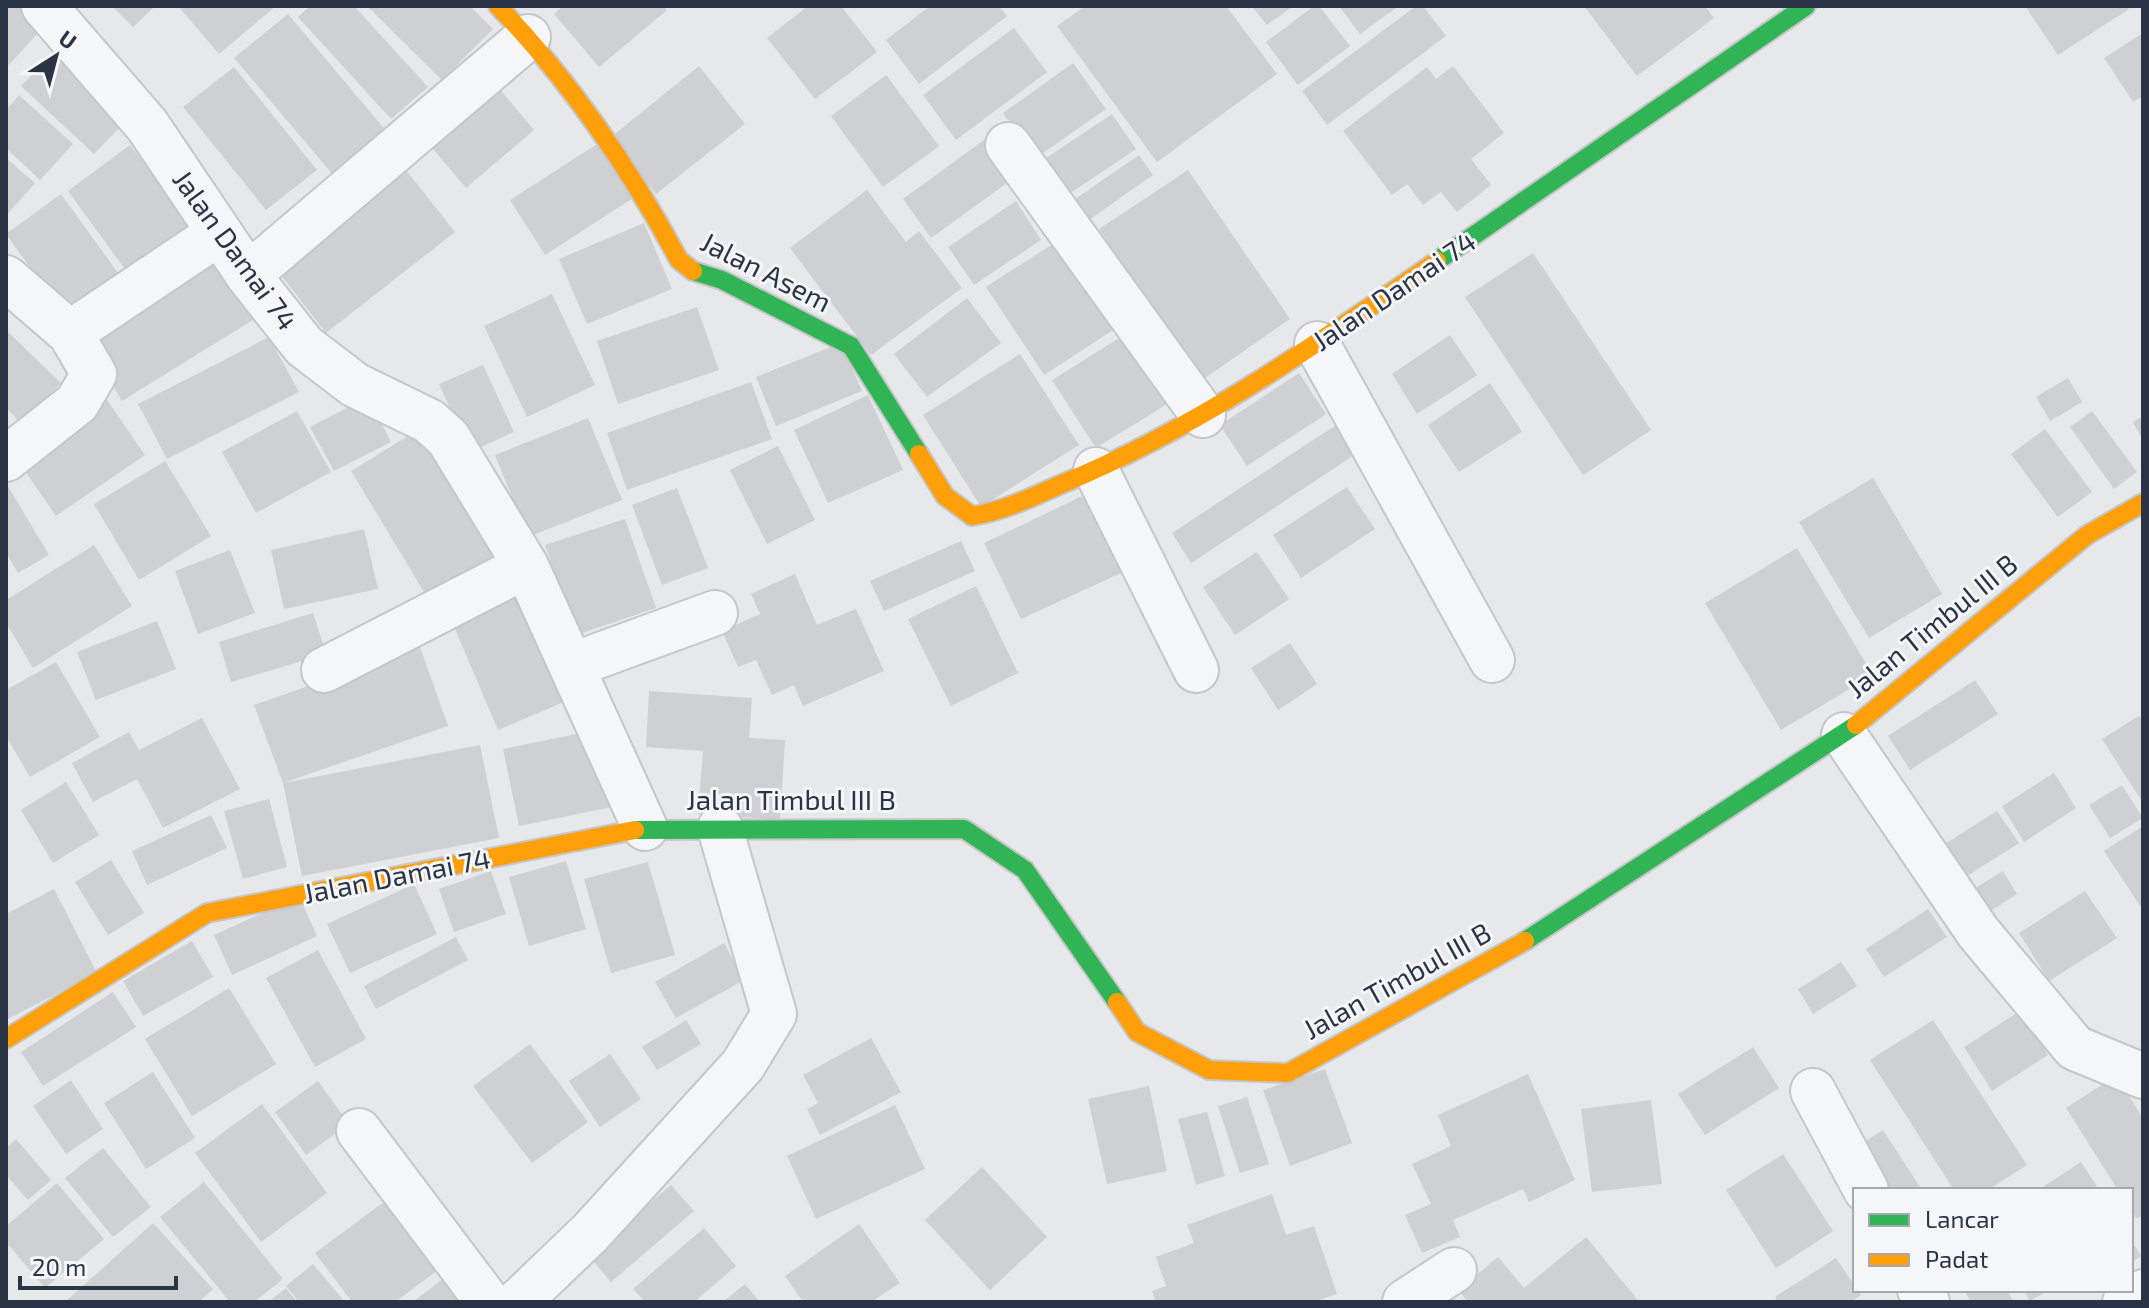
<svg xmlns="http://www.w3.org/2000/svg" width="2149" height="1308" font-family="'Exo 2',sans-serif">
	<rect width="100%" height="100%" fill="#e6e8ea"/>
	<!-- building -->
	<path fill="#ced0d3" d="M6,6h24l18,16 -42,46z
		M112,6h43l-22,21z
		M178,6h98l-57,48z
		M310,6h44l74,81 -37,32 -93,-102z
		M367,6h103l23,23 -51,51z
		M563,6h100l4,4 -68,57 -45,-53z
		M808,6h33l36,46 -62,47 -48,-61z
		M930,6h69l8,10 -88,68 -33,-44z
		M1085,6h141l51,68 -120,88 -100,-136z
		M1252,6h41l-26,19z
		M1314,6h5l31,40 -52,39 -32,-43z
		M1339,6h60l-39,28z
		M1416,6h7l23,30 -119,89 -25,-34z
		M1584,6h121l9,12 -77,58z
		M2025,6h102l2,3 -71,46z
		M288,14l99,118 -53,44 -100,-118z
		M1014,28l33,44 -91,68 -33,-45z
		M2143,33v63l-10,6 -29,-44z
		M59,47l73,68 -38,39 -73,-68z
		M1073,63l33,46 -70,49 -33,-45z
		M699,66l46,58 -89,70 -45,-57z
		M1453,66l51,67 -33,26 20,26 -34,27 -16,-20 -18,13 -16,-21 -15,11 -49,-64 84,-64 9,12z
		M234,67l83,103 -51,40 -83,-103z
		M886,75l53,71 -56,41 -52,-71z
		M492,80l42,50 -68,58 -43,-51z
		M19,95l54,49 -33,36 -34,-32v-38z
		M1112,114l24,35 -79,53 -23,-36z
		M988,137l30,38 -87,63 -28,-39z
		M605,139l36,54 -96,62 -35,-55z
		M130,145l68,91 -63,47 -67,-92z
		M1139,155l14,20 -78,55 -14,-21z
		M6,158l29,25 -29,33z
		M398,160l57,72 -129,101 -56,-72z
		M1188,170l102,149 -88,61 -103,-151z
		M867,190l39,52 13,-11 43,57 -91,67 -81,-107z
		M61,194l62,86 -55,40 -62,-86z
		M1016,201l25,39 -67,45 -26,-38z
		M644,223l28,66 -85,35 -28,-65z
		M1062,238l57,88 -75,49 -58,-88z
		M215,252l41,66 -134,83 -41,-67z
		M1533,253l118,177 -68,45 -118,-178z
		M552,294l43,91 -68,32 -43,-91z
		M967,298l34,45 -74,54 -33,-43z
		M697,307l22,63 -101,34 -21,-63z
		M6,330l55,53 -39,41 -16,-16z
		M1129,332l43,69 -76,47 -44,-68z
		M1450,335l27,40 -60,39 -25,-40z
		M269,337l30,55 -132,67 -29,-55z
		M841,343l21,48 -86,35 -20,-49z
		M1020,354l59,91 -98,62 -58,-92z
		M483,365l31,67 -44,20 -31,-68z
		M1299,373l27,41 -79,52 -27,-41z
		M2068,378l14,24 -32,19 -14,-24z
		M751,382l21,57 -145,51 -20,-57z
		M1490,383l32,49 -63,40 -31,-47z
		M868,395l35,75 -75,33 -34,-73z
		M105,397l40,58 -89,61 -40,-58z
		M368,397l23,45 -57,29 -24,-44z
		M297,411l34,61 -75,41 -34,-61z
		M2092,411l45,61 -23,17 -44,-62z
		M2143,416v24l-10,-18z
		M588,418l34,82 -94,37 -33,-82z
		M426,425l82,134 -76,46 -81,-134z
		M1336,425l20,29 -165,109 -19,-30z
		M2045,429l47,63 -34,25 -47,-63z
		M778,446l37,74 -48,24 -37,-74z
		M165,461l46,75 -72,44 -45,-76z
		M1873,478l69,116 -73,44 -70,-116z
		M6,483l43,72 -31,18 -12,-20z
		M1347,487l28,42 -74,49 -28,-43z
		M677,488l31,80 -46,17 -30,-80z
		M1097,489l37,78 -113,52 -37,-76z
		M625,519l31,89 -80,27 -31,-90z
		M364,529l14,60 -94,20 -13,-59z
		M961,541l14,30 -91,40 -14,-30z
		M94,545l38,61 -99,62 -27,-45v-23z
		M1797,548l76,127 -92,55 -76,-127z
		M230,550l25,63 -57,21 -23,-63z
		M1257,552l32,47 -54,36 -32,-48z
		M795,574l22,51 39,-16 28,62 -81,35 -9,-21 -22,10 -16,-35 -18,7 -16,-36 38,-17 -9,-20z
		M976,586l42,87 -67,33 -43,-87z
		M528,591l45,107 -75,32 -46,-108z
		M313,613l13,41 -95,28 -12,-40z
		M157,621l19,48 -80,31 -19,-48z
		M1290,643l27,41 -39,26 -27,-42z
		M420,647l28,79 -165,57 -29,-78z
		M56,662l44,75 -70,40 -24,-41v-46z
		M1975,680l23,34 -88,56 -22,-34z
		M649,691l103,7 -3,40 36,2 -5,80 -82,-6 5,-63 -57,-4z
		M2139,716l4,6v81l-41,-64z
		M202,718l38,71 -77,39 -26,-49 -44,23 -21,-39 57,-31 10,18z
		M596,730l16,77 -93,19 -16,-77z
		M480,745l19,93 -197,38 -19,-93z
		M2054,773l22,35 -52,34 -22,-36z
		M66,782l33,53 -46,28 -32,-53z
		M2122,785l21,33 -33,20 -21,-33z
		M269,799l18,68 -44,12 -19,-68z
		M1997,811l22,32 -55,35 -21,-33z
		M211,815l16,33 -80,37 -15,-34z
		M2143,826v84l-39,-59z
		M111,860l33,53 -36,22 -33,-53z
		M566,861l20,68 -57,17 -20,-69z
		M648,862l27,93 -64,18 -27,-94z
		M491,871l15,43 -52,18 -15,-43z
		M2003,871l14,23 -28,18 -15,-23z
		M414,884l23,50 -87,39 -23,-49z
		M54,889l43,84 -91,47v-106z
		M2085,891l32,47 -68,43 -30,-48z
		M299,896l18,40 -85,39 -18,-40z
		M1928,909l19,28 -63,40 -18,-28z
		M456,937l12,23 -92,49 -12,-23z
		M192,941l21,36 -70,39 -20,-35z
		M724,943l20,37 -68,38 -21,-36z
		M318,950l48,89 -51,28 -49,-89z
		M1841,962l16,24 -44,28 -15,-25z
		M229,988l47,76 -84,52 -47,-77z
		M113,992l23,35 -93,59 -22,-34z
		M2020,1011l28,44 -56,36 -28,-44z
		M686,1020l15,24 -44,26 -15,-23z
		M1933,1020l94,145 -39,25h-34l-84,-130z
		M871,1038l30,54 -81,43 -13,-26 11,-6 -15,-28z
		M530,1044l58,78 -56,41 -59,-77z
		M1753,1047l26,41 -74,47 -27,-41z
		M610,1054l31,45 -41,28 -31,-46z
		M1325,1069l27,74 -62,23 -27,-76z
		M153,1072l42,66 -49,31 -42,-66z
		M1528,1074l47,106 -46,22 -6,-13 -70,31 7,17 -38,16 -17,-38 26,-11 -19,-40 39,-18 -13,-31z
		M2116,1076l27,42v97l-6,4 -6,-9v-20h-13l-52,-82z
		M71,1080l32,49 -37,25 -33,-48z
		M318,1081l31,43 -43,31 -31,-43z
		M1149,1086l18,85 -60,13 -19,-85z
		M1247,1097l22,67 -29,9 -22,-67z
		M1651,1100l11,84 -70,8 -11,-83z
		M262,1104l65,89 -66,49 -66,-89z
		M895,1105l30,64 -109,50 -29,-63z
		M1207,1112l18,64 -29,9 -18,-66z
		M1883,1130l39,60h-36l-28,-44z
		M16,1139l35,41 -23,20 -22,-25v-27z
		M103,1148l48,59 -38,30 -48,-59z
		M1783,1154l50,77 -57,37 -50,-78z
		M2081,1162l18,28h-61z
		M982,1167l65,70 -57,53 -65,-70z
		M204,1182l79,97 -29,23h-24l-70,-85z
		M57,1183l47,56 -59,49 -39,-46v-16z
		M671,1185l23,26 -83,71 -23,-27z
		M1272,1194l14,41 28,-9 23,68 -24,8h-157l-4,-11 14,-5 -10,-29 38,-14 -7,-18z
		M392,1196l53,69 -50,37h-43l-37,-49z
		M153,1223l60,66 -14,13h-134z
		M859,1224l41,59 -29,19h-68l-18,-26z
		M704,1228l32,38 -42,36h-49l-12,-13z
		M1586,1237l51,62 -4,3h-165l-10,-12 40,-33 26,31z
		M2131,1240l10,16 -10,7z
		M1836,1258l25,37 -11,7h-72l-3,-5z
		M313,1264l32,38h-46l-13,-16z
		M445,1277l19,25h-51z
		M745,1284l15,18h-37z
		M286,1288l11,14h-29z
		M1964,1290h43l7,12h-43z
		M2023,1290h26l-19,11z"/>
	<g fill="none" stroke-linecap="round" stroke-linejoin="round">
		<!-- street casing -->
		<g stroke="#c4c6c8" stroke-width="48">
			<path id="street" d="M44,6l103,119 101,150 56,71 51,39 74,36 19,17 78,128 119,262
				M1008,145l195,270
				M248,275l280,-238
				M6,278l64,55 24,41 -17,29 -71,56
				M70,333l149,-100
				M1317,344l175,316
				M1096,470l100,200
				M573,665l142,-52
				M324,670l202,-104
				M1844,735l134,197 97,116 68,28
				M1813,1091l53,99
				M359,1131l129,171
				M1920,1290l7,12
				M518,1302l73,-70 152,-167 31,-51 -54,-186
				M1405,1302l49,-32
				M2125,1302l18,-10"/>
		</g>
		<!-- fast casing -->
		<g stroke="#c4c6c8" stroke-width="22">
			<path id="fast" d="M1437,261l369,-255
				M693,271l29,9 129,66 68,108
				M635,830l329,-1 61,41 92,132
				M1525,941l331,-216"/>
		</g>
		<!-- slow casing -->
		<g stroke="#c4c6c8" stroke-width="22">
			<path id="slow" d="M498,6c73,76 131,161 181,254l14,11
				M919,454l26,42 27,20c32,-5 62,-20 92,-33 135,-56 254,-140 373,-222
				M1856,725l231,-190 56,-32
				M1117,1002l20,30 72,38 79,3 237,-132
				M6,1039l201,-126 428,-83"/>
		</g>
		<!-- street -->
		<use href="#street" stroke="#f5f6f7" stroke-width="44"/>
		<!-- fast -->
		<use href="#fast" stroke="#30b455" stroke-width="18"/>
		<!-- slow -->
		<use href="#slow" stroke="#ff9f0a" stroke-width="18"/>
	</g>
	<g text-anchor="middle" stroke-width="6" stroke-linejoin="round" paint-order="stroke">
		<!-- street labels -->
		<g font-size="28" fill="#2b3445" stroke="#f4f6f9">
			<text transform="translate(235 250) rotate(54)" y="10">Jalan Damai 74</text>
			<text transform="translate(766 272) rotate(27)" y="10">Jalan Asem</text>
			<text transform="translate(1394 291) rotate(-34)" y="10">Jalan Damai 74</text>
			<text transform="translate(1932 626) rotate(-39)" y="10">Jalan Timbul III B</text>
			<text x="791" y="810">Jalan Timbul III B</text>
			<text transform="translate(397 876) rotate(-11)" y="10">Jalan Damai 74</text>
			<text transform="translate(1397 981) rotate(-29)" y="10">Jalan Timbul III B</text>
		</g>
	</g>
	<!-- border -->
	<rect width="2149" height="1308" fill="none" stroke="#2b3445" stroke-width="16"/>
	<!-- legend -->
	<rect x="1853" y="1188" width="280" height="104" fill="#f4f6f9" stroke="#a4a8b1" stroke-width="2"/>
	<rect x="1869" y="1214" width="40" height="12" fill="#30b455" stroke="#a4a8b1" stroke-width="2"/>
	<text x="1925" y="1228" font-size="24" fill="#2b3445">Lancar</text>
	<rect x="1869" y="1254" width="40" height="12" fill="#ff9f0a" stroke="#a4a8b1" stroke-width="2"/>
	<text x="1925" y="1268" font-size="24" fill="#2b3445">Padat</text>
	<!-- north arrow -->
	<g transform="translate(56 56) rotate(36)" stroke="#f4f6f9" stroke-width="6" paint-order="stroke">
	<path d="M0-6L14 30L0 20L-14 30Z" fill="#2b3445"/>
	<text y="-12" font-size="22" font-weight="bold" text-anchor="middle" fill="#2b3445">U</text>
	</g>
	<!-- scale -->
	<path d="M20 1276v12h156v-12" fill="none" stroke="#2b3445" stroke-width="4"/>
	<text x="32" y="1276" font-size="24" fill="#2b3445" stroke="#f4f6f9" stroke-width="6" paint-order="stroke">20 m</text>
</svg>
